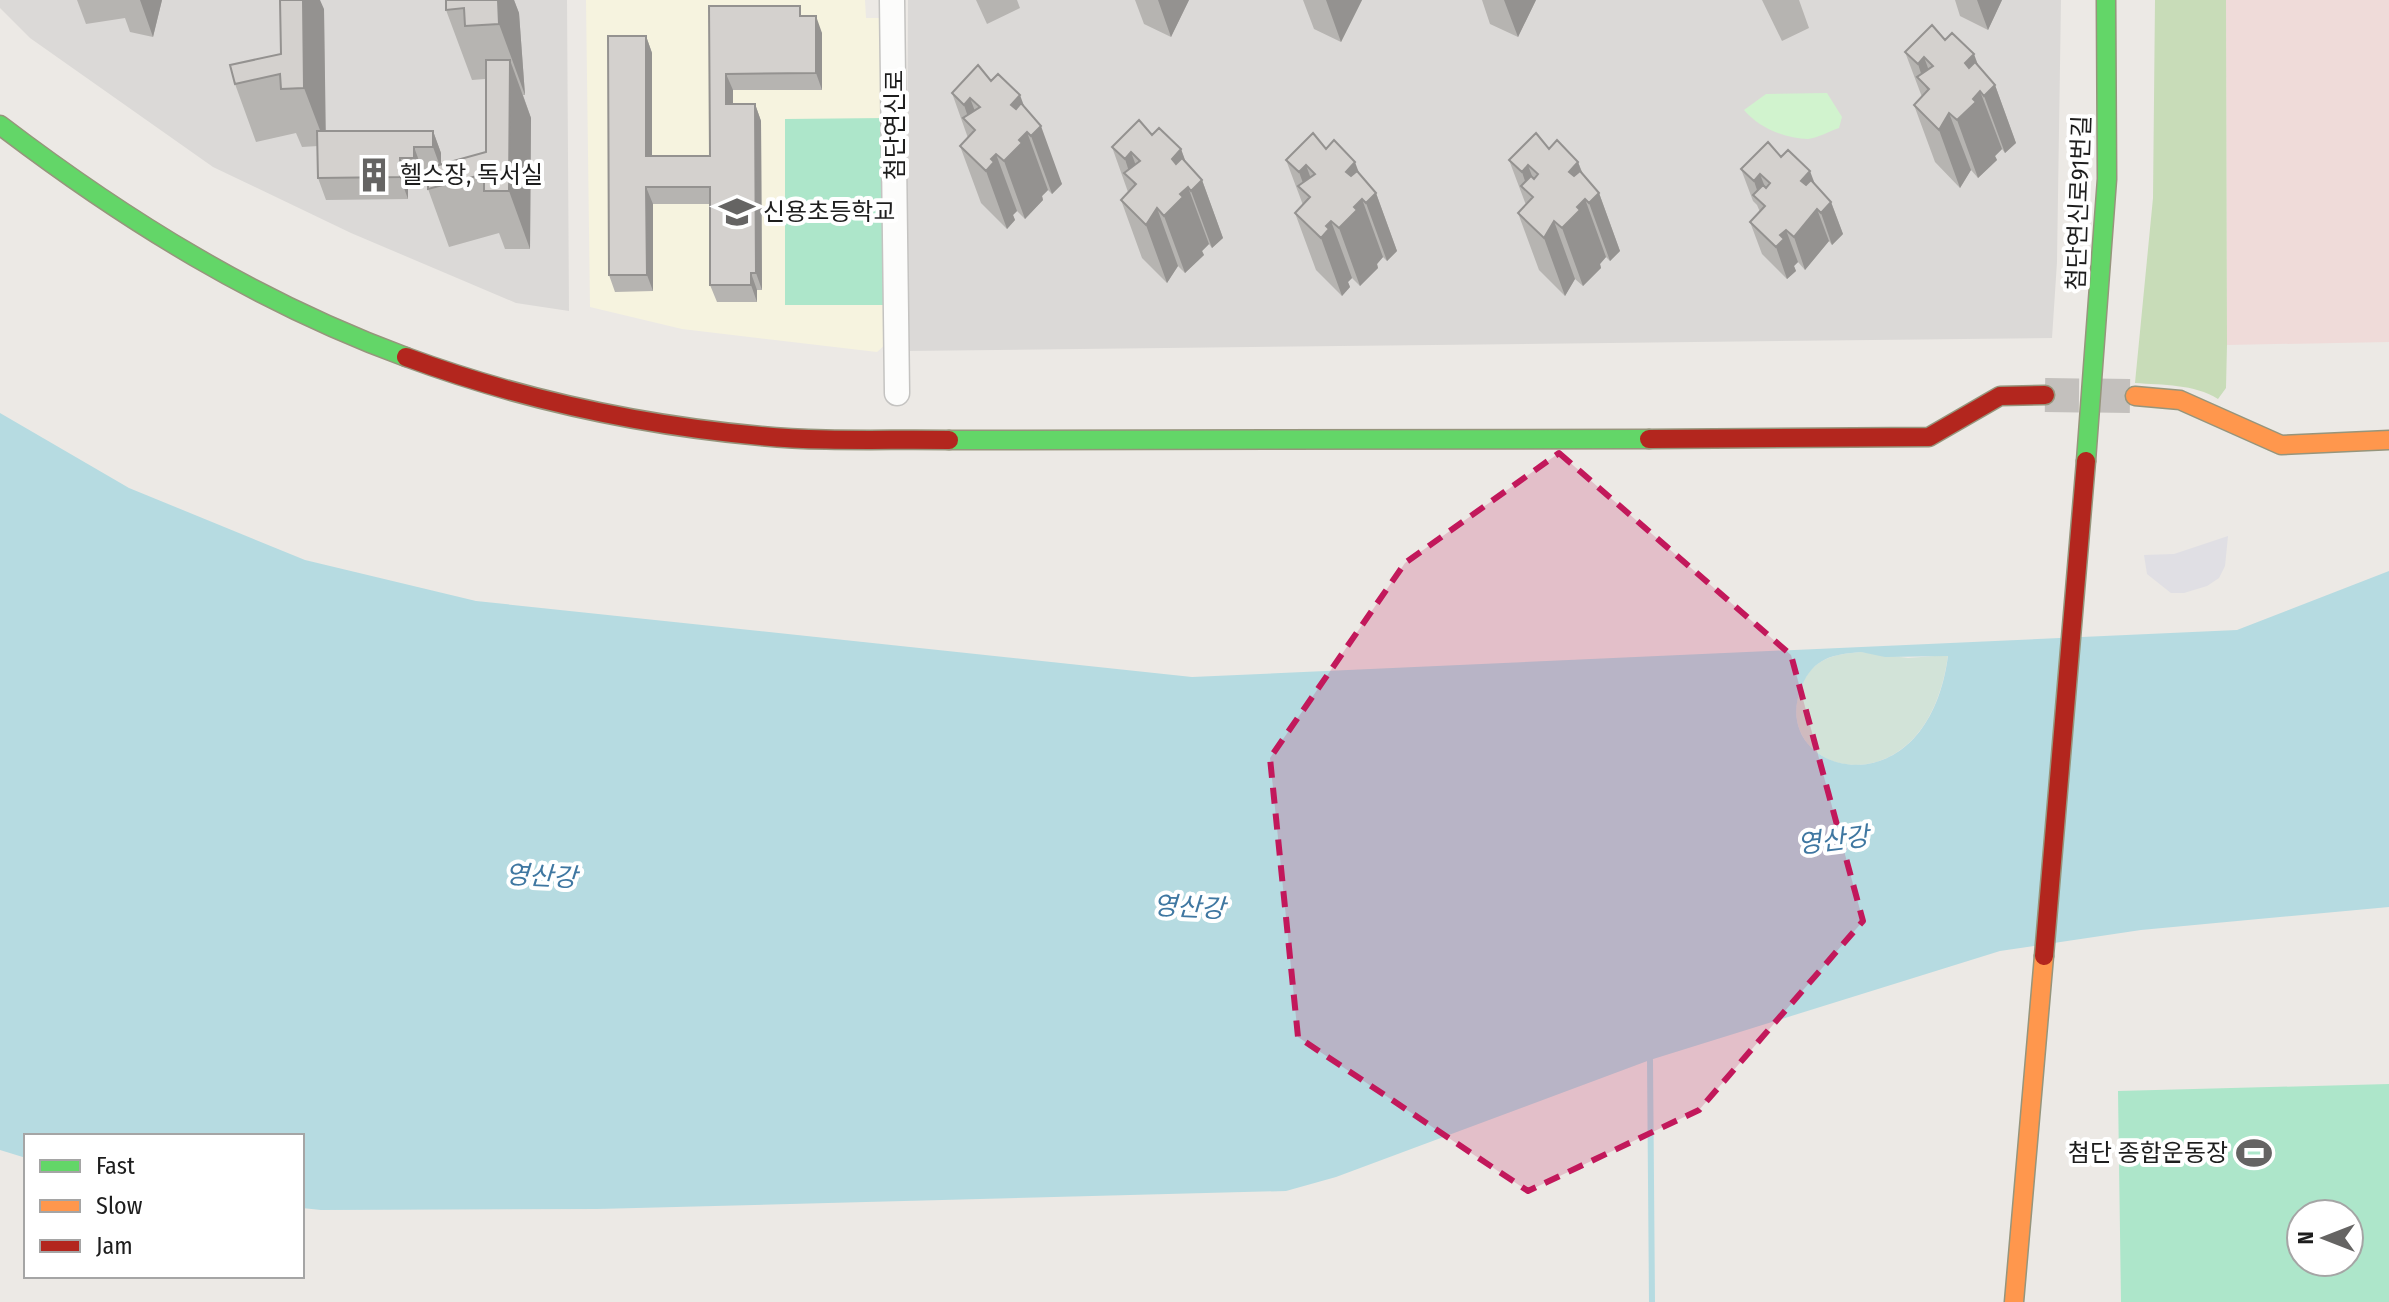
<svg xmlns="http://www.w3.org/2000/svg" width="2389" height="1302" font-family="'Fira Sans Condensed','Noto Sans KR',sans-serif">
	<rect width="100%" height="100%" fill="#ece9e5"/>
	<!-- residential -->
	<path fill="#dbd9d7" d="M0,0h567l2,311 -53,-8 -165,-70 -138,-66 -183,-129 -30,-30z
		M908,0h1153l-4,262 -5,76 -1146,13z"/>
	<!-- commercial -->
	<path fill="#efdbd9" d="M2226,0h163v342l-162,3z"/>
	<!-- education -->
	<path fill="#f6f3df" d="M586,0h279l1,18h20v326l-9,8 -195,-23 -92,-22z"/>
	<!-- forest -->
	<path fill="#c8dcb8" d="M2155,0h71l1,345 -1,43 -8,11c-24,-15 -55,-14 -83,-16l18,-185z"/>
	<!-- wetland -->
	<path fill="#d2e3d8" d="M1861,652l47,6 40,-3c-22,164 -184,119 -146,30 11,-27 33,-31 59,-33z"/>
	<!-- park -->
	<path fill="#d1f3ce" d="M1827,93l15,24 -3,11c-9,3 -21,10 -31,11 -23,0 -50,-12 -64,-29l22,-16z"/>
	<!-- pitch -->
	<path fill="#ade6ca" fill-rule="evenodd" d="M886,118v187h-101v-186z
		M2389,1084v218h-268l-3,-211zM2301,1214h48v48h-48z"/>
	<!-- plaza -->
	<path fill="#e0dfe4" d="M2228,536l-3,30 -6,12 -12,8 -23,7h-13l-24,-19 -3,-19 30,-1z"/>
	<!-- water -->
	<path fill="#b6dbe1" fill-rule="evenodd" d="M0,413l129,75 176,72 171,41 716,76 1045,-47 152,-59v336l-248,23 -141,21 -350,109 -314,117 -50,14 -689,18 -276,1 -19,-2v-72h-276v22l-26,-8zM1861,652l24,5 63,-1c-22,163 -184,117 -146,30 11,-28 32,-32 59,-34z"/>
	<g fill="none" stroke-linecap="round" stroke-linejoin="round">
		<!-- stream -->
		<path stroke="#b6dbe1" stroke-width="6" d="M1650,1060l2,242"/>
		<!-- secondary-tunnel -->
		<path stroke="#c3c0bd" stroke-width="34" stroke-dasharray="34 17" stroke-linecap="butt" d="M2045,395l90,1"/>
		<!-- street casing -->
		<g stroke="#c4c3c1" stroke-width="27">
			<path id="street" d="M892,0l5,393"/>
		</g>
		<!-- fast casing -->
		<g stroke="#96957c" stroke-width="21">
			<path id="fast" d="M0,125c126,96 257,177 406,232
				M949,440l700,-1
				M2086,461l21,-282 -1,-179"/>
		</g>
		<!-- slow casing -->
		<g stroke="#96957c" stroke-width="21">
			<path id="slow" d="M2135,396l45,4 101,45 108,-5
				M2014,1302l30,-346"/>
		</g>
		<!-- jam casing -->
		<g stroke="#96957c" stroke-width="21">
			<path id="jam" d="M406,357c114,42 233,68 355,79 62,6 126,3 188,4
				M1649,439l280,-2 71,-41 45,-1
				M2044,956l42,-495"/>
		</g>
		<!-- street -->
		<use href="#street" stroke="#fcfcfb" stroke-width="24"/>
		<!-- fast -->
		<use href="#fast" stroke="#63d668" stroke-width="18"/>
		<!-- slow -->
		<use href="#slow" stroke="#ff974d" stroke-width="18"/>
		<!-- jam -->
		<use href="#jam" stroke="#b3261e" stroke-width="18"/>
	</g>
	<!-- wall -->
	<path fill="#b6b4b1" d="M77,0h85l-9,37 -23,-5 -5,-14 -39,6z
		M446,0h68l5,13 6,82h-2l8,23 -1,131h-25l-6,-16 -50,14 -21,-58v-20h-6v11h-14v19l-82,1 -8,-22v-32l-16,1 -6,-14 -40,9 -21,-58 46,-30 43,-45 1,122h108l8,22v11l45,-12v-69l-1,-4 -13,1 -26,-70z
		M976,0h41l3,8 -33,16z
		M1135,0h54l-18,37 -27,-13z
		M1303,0h59l-21,42 -27,-13z
		M1482,0h54l-18,37 -28,-13z
		M1762,0h37l10,28 -27,13z
		M1955,0h47l-14,30 -28,-14z
		M709,6l94,10 19,17v57h-89v14h22l6,17 1,169h-5v12h-40l-7,-17v-81h-57v87l-38,1 -6,-17 37,-239 6,17v103h58z
		M1945,40l33,26 17,19 21,58 -11,10 -3,-4 -7,7 2,4 -19,18 -7,-8 -11,18 -25,-26 -21,-57 8,-8 -17,-45z
		M991,81l34,26 37,77 -10,10 -4,-4 -6,6 1,4 -18,19 -8,-8 -4,4 2,5 -8,9 -26,-26 -21,-57 8,-8 -16,-45z
		M1152,135l29,14 4,12 17,19 21,58 -11,10 -3,-4 -7,7 2,4 -19,18 -7,-7 -11,17 -25,-25 -21,-58 7,-8 -16,-45z
		M1326,149l34,25 16,19 21,58 -10,10 -4,-4 -6,7 1,4 -18,18 -8,-8 -4,4 2,5 -8,9 -26,-26 -21,-57 8,-8 -17,-45z
		M1549,149l29,13 5,12 16,19 21,58 -10,10 -4,-4 -6,7 1,4 -18,18 -8,-7 -10,17 -26,-26 -21,-57 8,-8 -17,-45z
		M1781,157l34,27 16,18 12,32 -11,11 -3,-4 -24,29 -7,-8 -4,4 2,5 -9,8 -25,-25 -12,-32 10,-10 -3,-7 -4,-4 -12,-32z"/>
	<!-- shaded-wall -->
	<path fill="#949290" d="M140,0h22l-9,37z
		M303,0h17l4,9 2,137 -22,-58z
		M498,0h16l5,13 6,82 -26,-71z
		M1158,0h31l-18,37z
		M1326,0h36l-21,42z
		M1504,0h32l-18,37z
		M1977,0h25l-14,30z
		M816,16l6,17v57l-6,-17z
		M646,36l6,17v120l-6,-17z
		M1974,54l14,38 7,-7 21,58 -11,10 -21,-57 -4,-5 22,58 -7,7 2,4 -19,18 -21,-58 8,-57z
		M1924,57l21,58 -20,-29 -7,-22z
		M510,60l21,58 -1,131 -21,-58z
		M726,74l7,16v31l-7,-17z
		M1020,95l14,38 7,-7 21,58 -10,10 -21,-58 -4,-4 21,58 -6,6 1,4 -18,19 -21,-58 7,-56z
		M970,98l22,58 -17,-26 -4,-4 -7,-21z
		M755,104l6,17 1,169 -6,-17z
		M1949,113l22,57 -11,18 -21,-58z
		M433,131l8,22v16l-8,-22z
		M414,147l8,22v11l-8,-22z
		M1181,149l14,38 7,-7 21,58 -11,10 -21,-57 -3,-4 21,57 -7,7 2,4 -19,18 -21,-57 8,-57z
		M1131,152l21,58 -20,-29 -7,-22z
		M996,154l21,57 -4,4 2,5 -8,9 -21,-58 5,-12z
		M400,158l8,22v19l-8,-22z
		M1355,162l14,38 7,-7 21,58 -10,10 -21,-58 -4,-4 21,58 -6,7 1,4 -18,18 -21,-58 7,-56z
		M1578,162l14,38 7,-7 21,58 -10,10 -21,-58 -4,-4 21,58 -6,7 1,4 -18,18 -21,-58 7,-56z
		M1306,165l21,58 -20,-29 -8,-22z
		M1528,165l21,58 -16,-26 -4,-4 -7,-21z
		M1810,171l12,32 -21,-22z
		M1760,174l12,32h-7l-4,-4 -7,-21z
		M646,187l7,17v87l-6,-16z
		M1831,202l12,32 -11,11 -11,-32z
		M1157,208l21,58 -11,17 -21,-58z
		M1817,209l12,32 -24,29 -11,-33z
		M1331,221l21,57 -4,4 2,5 -8,9 -21,-58 5,-12z
		M1554,221l21,58 -10,17 -21,-58z
		M1786,230l12,32 -4,4 2,5 -9,8 -11,-32 4,-12z
		M751,273l6,17v12l-6,-17z"/>
	<!-- building -->
	<path fill="#d4d1ce" stroke="#949290" stroke-width="2" d="M280,0h23l1,88 -23,1 -1,-15 -45,10 -5,-19 51,-11z
		M446,0h52l1,24 -34,2 -1,-18 -18,2z
		M709,6h91v10h16v57l-90,1v30h29l1,169h-5v12h-41v-98h-64l1,88h-38l-1,-239h38v120h64z
		M1932,25l13,15 7,-7 22,21 -9,9 4,5 6,-6 20,23 -11,11 -4,-5 -7,8 3,3 -19,18 -8,-7 -10,17 -25,-25 15,-16 -12,-12 16,-11 -9,-9 -6,7 -13,-12z
		M486,60h24l-1,131h-25v-17l-56,15v-21l58,-16z
		M978,65l13,16 7,-7 22,21 -9,10 5,4 5,-6 20,23 -10,10 -4,-4 -8,8 3,3 -18,18 -8,-7 -5,5 3,3 -8,9 -26,-25 15,-16 -12,-12 17,-11 -10,-9 -6,7 -12,-12z
		M1139,120l13,15 7,-7 22,21 -9,10 4,5 6,-6 20,22 -11,11 -3,-4 -8,7 3,3 -19,19 -7,-8 -11,17 -25,-25 15,-16 -12,-11 16,-12 -9,-9 -6,7 -13,-12z
		M317,131h116v16h-19v11h-14v19l-82,1z
		M1313,133l13,16 8,-9 21,22 -9,10 5,4 6,-5 19,22 -10,10 -4,-4 -8,8 3,3 -18,18 -8,-7 -5,5 3,3 -8,9 -26,-25 15,-16 -12,-11 17,-12 -9,-9 -7,7 -13,-12z
		M1536,133l13,16 8,-9 21,22 -9,10 5,4 6,-5 19,22 -10,10 -4,-4 -8,8 3,3 -18,18 -8,-7 -10,17 -26,-25 15,-16 -12,-11 10,-10 3,3 4,-5 -10,-9 -6,7 -13,-12z
		M1768,142l13,15 7,-7 22,21 -9,10 5,4 5,-5 20,22 -10,11 -4,-4 -23,28 -8,-7 -6,5 4,4 -8,8 -26,-25 15,-16 -12,-11 10,-10 3,3 4,-5 -10,-9 -6,7 -13,-12z"/>
	<!-- marked area -->
	<path fill="#c2185b" fill-opacity="0.2" stroke="#c2185b" stroke-width="6" stroke-dasharray="16 10" stroke-linejoin="round" d="M1559,453l232,202 72,266 -164,189 -171,81 -230,-154 -28,-279 135,-195z"/>
	<!-- icons -->
	<defs>
		<g id="building-bare" transform="scale(2.76)"><path d="M-4-6H4V6H1V3H-1V6H-4ZM-2.5-4.3h1.7v1.8h-1.7ZM.8-4.3h1.7v1.8H.8ZM-2.5-1h1.7V.8h-1.7ZM.8-1h1.7V.8H.8Z" fill="#656463" stroke="#fff" stroke-width="2.5" paint-order="stroke"/></g>
		<g id="school-bare" transform="scale(2.76)"><path d="M0-5L7-2L0 1L-7-2ZM-4 1L0 2.5L4 1V4Q0 6-4 4Z" fill="#656463" stroke="#fff" stroke-width="2.5" paint-order="stroke"/></g>
		<g id="stadium-bare" transform="scale(2.76)"><path d="M0-5a6.5 5 0 1 0 0 10a6.5 5 0 1 0 0-10ZM-3.5-1.8h7v3.6h-7Z" fill="#656463" stroke="#fff" stroke-width="2.5" paint-order="stroke"/></g>
	</defs>
	<g fill-rule="evenodd">
		<use href="#building-bare" x="374" y="175"/>
		<use href="#school-bare" x="737" y="212"/>
		<use href="#stadium-bare" x="2254" y="1153"/>
	</g>
	<g text-anchor="middle" stroke-width="8" stroke-linejoin="round" paint-order="stroke">
		<!-- street labels -->
		<g font-size="24" fill="#1d1d1d" stroke="#fff">
			<text transform="translate(895 125) rotate(-90)" y="8">첨단연신로</text>
			<text transform="translate(2079 203) rotate(-88)" y="8">첨단연신로91번길</text>
		</g>
		<!-- poi labels -->
		<g font-size="24" fill="#1d1d1d" stroke="#fff" text-anchor="start">
			<text x="400" y="183">헬스장, 독서실</text>
			<text x="763" y="220">신용초등학교</text>
			<text x="2228" y="1161" text-anchor="end">첨단 종합운동장</text>
		</g>
		<!-- water labels -->
		<g font-size="26" font-style="italic" fill="#3f77a1" stroke="#fff">
			<text transform="translate(1833 840) rotate(-7)" y="9">영산강</text>
			<text transform="translate(541 876) rotate(3)" y="9">영산강</text>
			<text transform="translate(1189 907) rotate(3)" y="9">영산강</text>
		</g>
	</g>
	<!-- legend -->
	<rect x="24" y="1134" width="280" height="144" fill="#ffffff" stroke="#a5a5a5" stroke-width="2"/>
	<rect x="40" y="1160" width="40" height="12" fill="#63d668" stroke="#a5a5a5" stroke-width="2"/>
	<text x="96" y="1174" font-size="24" fill="#1d1d1d">Fast</text>
	<rect x="40" y="1200" width="40" height="12" fill="#ff974d" stroke="#a5a5a5" stroke-width="2"/>
	<text x="96" y="1214" font-size="24" fill="#1d1d1d">Slow</text>
	<rect x="40" y="1240" width="40" height="12" fill="#b3261e" stroke="#a5a5a5" stroke-width="2"/>
	<text x="96" y="1254" font-size="24" fill="#1d1d1d">Jam</text>
	<!-- north arrow -->
	<g transform="translate(2325 1238) rotate(270)"><circle r="38" fill="#ffffff" stroke="#a5a5a5" stroke-width="2"/>
	<path d="M0-6L14 30L0 20L-14 30Z" fill="#656463"/>
	<text y="-12" font-size="22" font-weight="bold" text-anchor="middle" fill="#1d1d1d">N</text>
	</g>
</svg>
